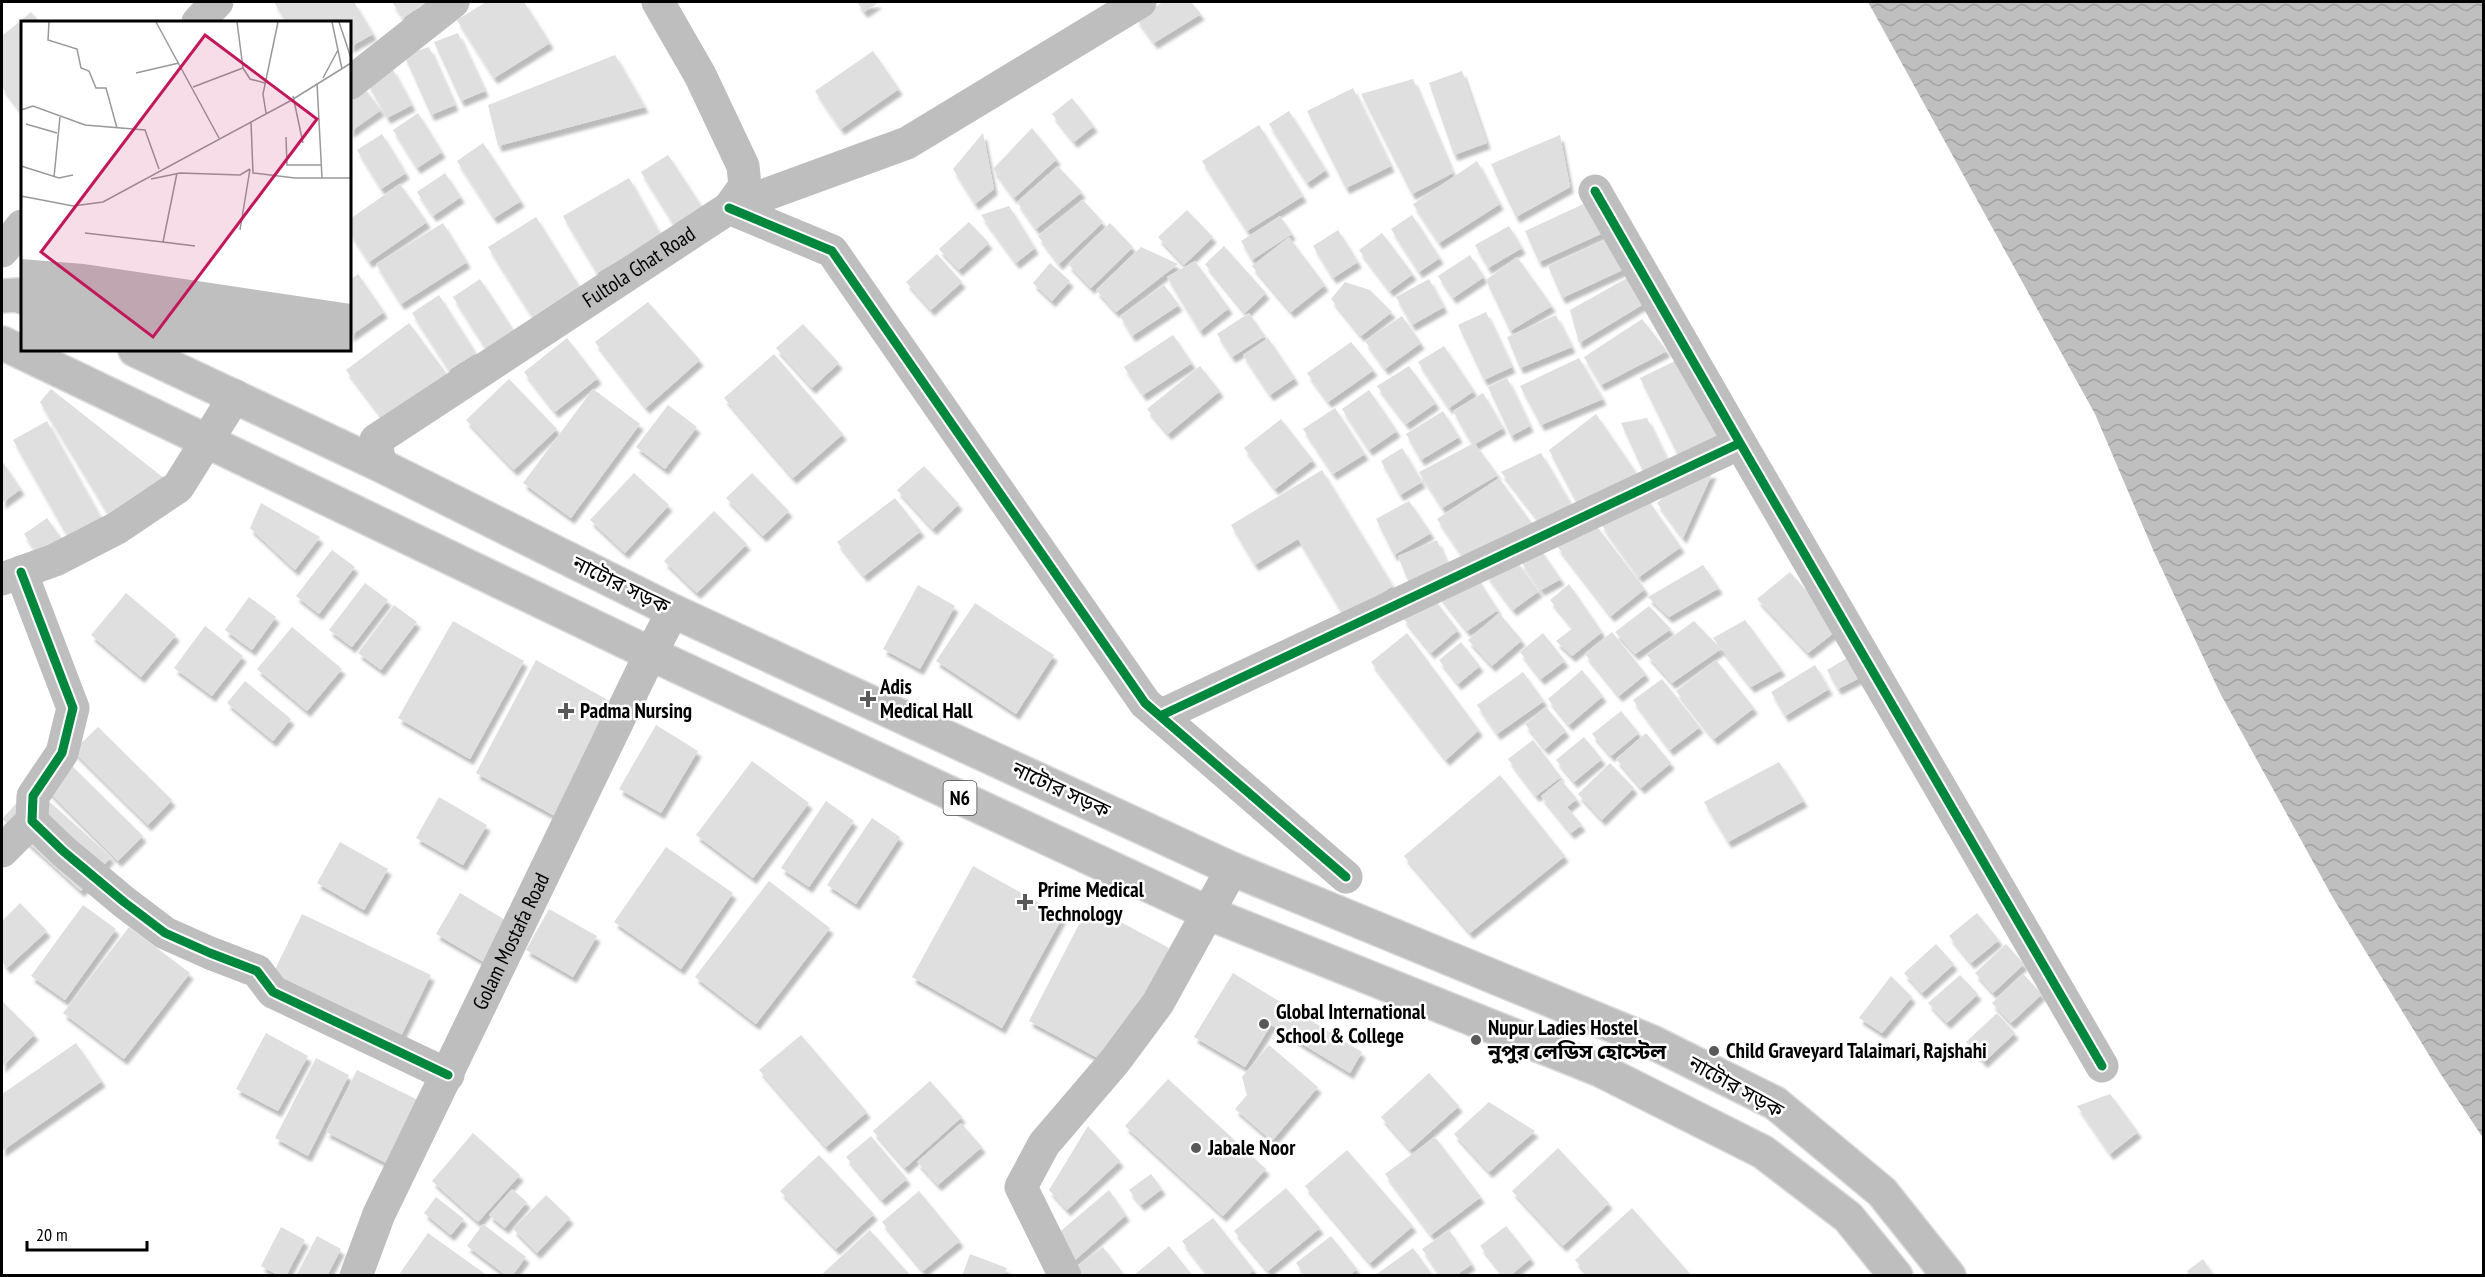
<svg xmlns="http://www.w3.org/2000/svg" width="2485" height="1277" font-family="'PT Sans Narrow','Noto Sans Bengali',sans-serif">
	<defs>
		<pattern id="water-waves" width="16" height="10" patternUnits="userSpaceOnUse" patternTransform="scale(1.5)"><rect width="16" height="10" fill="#bfbfbf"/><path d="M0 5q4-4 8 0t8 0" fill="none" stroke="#a2a2a2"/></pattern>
		<filter id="shadow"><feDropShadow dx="3.5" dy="6" stdDeviation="1.5" flood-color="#0004"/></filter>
	</defs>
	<rect width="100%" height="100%" fill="#fff"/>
	<!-- water -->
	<path fill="url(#water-waves)" d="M1868,2h615v1136l-43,-65 -107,-175 -113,-205 -66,-141 -59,-138z"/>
	<!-- building -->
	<path fill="#dfdfdf" filter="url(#shadow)" d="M274,2h80l19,32 -23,13v-25h-64z
		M392,2h34l-23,16z
		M486,2h38l26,41 -56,35 -37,-58z
		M857,2h22l-15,10z
		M1163,2h28l10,12 -47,29 -18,-25z
		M31,12l9,10h-18v91l-20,-26v-51z
		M458,33l27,58 -24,10 -27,-59z
		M429,47l26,58 -24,10 -27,-60z
		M873,51l26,38 -58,40 -26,-38z
		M615,55l30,52 -147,39 -10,-41z
		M392,68l20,37 -25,13 -20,-36z
		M1462,71l25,72 -33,12 -25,-72z
		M1413,79l40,94 -41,21 -51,-100z
		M361,84l20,26 -31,22v-39z
		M1353,88l38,78 -45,22 -39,-77z
		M1072,98l22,28 -20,16 -22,-28z
		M1289,111l37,59 -19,13 -38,-59z
		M418,113l24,39 -25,16 -24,-38z
		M1259,125l44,71 -56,35 -45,-70z
		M1032,128l25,31 -43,39 -21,-29z
		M983,133l11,56 -19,15 -22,-35z
		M382,134l24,39 -25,16 -24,-39z
		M1560,135l10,52 -54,30 -25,-53z
		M483,143l38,58 -27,17 -37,-57z
		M668,155l38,58 -28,18 -37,-59z
		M1477,161l23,43 -61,39 -26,-39z
		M1058,166l24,26 -46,37 -19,-27z
		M445,173l16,24 -28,19 -16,-24z
		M629,178l32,57 -64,38 -34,-57z
		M400,184l27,38 -58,40 -19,-29v-14z
		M1083,200l20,22 -44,42 -21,-28z
		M1590,201l15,31 -66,30 -14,-31z
		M1009,206l26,42 -19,15 -35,-48z
		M1187,210l26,27 -29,28 -26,-28z
		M1412,215l28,43 -21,14 -28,-43z
		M1280,216l12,18 -40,26 -11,-19z
		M536,217l46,74 -47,30 -47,-74z
		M969,222l20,21 -30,27 -20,-21z
		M443,223l24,39 -66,42 -25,-40z
		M1110,223l23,24 -42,41 -23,-24z
		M1509,226l13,22 -34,20 -13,-23z
		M1338,230l20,32 -25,16 -20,-32z
		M1382,233l31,41 -23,17 -31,-41z
		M1613,236l14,32 -65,30 -14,-32z
		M1289,237l36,48 -34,27 -39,-46z
		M1224,246l42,47 -21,20 -40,-49z
		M1141,247l37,17 -62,48 -20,-22z
		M937,254l25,28 -31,28 -25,-28z
		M1470,255l14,22 -31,21 -15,-22z
		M1517,257l35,49 -42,25 -24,-51z
		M1195,261l34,47 -29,23 -33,-54z
		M1050,263l20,18 -18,20 -19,-18z
		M358,274l26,38 -34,24v-56z
		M1627,278l20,24 -68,41 -9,-33z
		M480,279l38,58 -28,18 -37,-58z
		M1429,279l15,28 -32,18 -16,-28z
		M1345,282l25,8 22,22 -31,24 -30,-37z
		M1164,285l15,20 -47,31 -12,-20z
		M439,295l37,58 -27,17 -37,-57z
		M648,302l52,58 -54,48 -51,-66z
		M1486,312l26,55 -28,13 -26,-55z
		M1249,313l16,23 -33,21 -15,-23z
		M1556,315l16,32 -52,21 -13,-31z
		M1402,316l19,27 -36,26 -20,-28z
		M1642,319l25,32 -66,34 -17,-28z
		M409,323l40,54 -62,47 -41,-54z
		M803,324l36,39 -27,25 -36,-40z
		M1173,335l19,28 -49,32 -19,-28z
		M567,338l31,40 -43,34 -31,-40z
		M1268,338l27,40 -25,17 -27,-40z
		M1351,342l23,28 -46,32 -21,-29z
		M1444,346l30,45 -25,17 -31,-46z
		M774,354l69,80 -50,44 -69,-80z
		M1579,358l24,41 -62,26 -21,-39z
		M1681,358l40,81 -41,20 -40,-81z
		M1200,366l20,25 -52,43 -21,-25z
		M1409,366l27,37 -30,21 -29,-38z
		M1507,378l23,48 -19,10 -23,-49z
		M509,379l48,50 -43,41 -48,-50z
		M51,389l114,90 -52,43 -73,-120z
		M593,389l47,35 -69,94 -48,-35z
		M1369,390l28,41 -28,19 -27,-41z
		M1483,393l20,35 -28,16 23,31 -56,33 -23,-36 53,-28 -19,-33z
		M668,405l29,22 -32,42 -29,-22z
		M1335,408l30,46 -32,20 -30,-45z
		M1443,411l16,26 -38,23 -15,-26z
		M1596,414l50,73 -66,22 -31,-59z
		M1647,418l23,47 -27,6 -22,-48z
		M1281,419l32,41 -38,29 -31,-41z
		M47,421l54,97 -33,19 -55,-97z
		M1402,448l20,34 -22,13 -19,-34z
		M1541,453l32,54 -33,15 -39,-50z
		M2,461l19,28 -19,14z
		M924,466l35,38 -26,25 -36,-39z
		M1322,470l71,116 -49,30 -46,-77 -43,26 -24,-40z
		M1713,472l-30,66 -26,-35 31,-29z
		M634,473l35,32 -44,48 -35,-33z
		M752,473l37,38 -26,25 -37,-38z
		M1499,478l37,51 -68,35 -31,-45z
		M1643,493l38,54 -42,30 -38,-53z
		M895,498l26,33 -57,45 -27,-34z
		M1409,501l22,32 -37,22 -18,-36z
		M261,503l59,34 -25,33 -45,-42z
		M714,511l33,33 -50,49 -33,-32z
		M47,518l22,31 -27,11 -18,-26z
		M1591,519l54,70 -34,27 -54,-70z
		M1437,540l14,32 -40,16 -13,-32z
		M1538,546l23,33 -20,11 -20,-28z
		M332,550l23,17 -36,47 -23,-18z
		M1512,555l27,36 -26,19 -27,-36z
		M1703,565l16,23 -50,29 -21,-20z
		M1790,572l50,56 -32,25 -51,-54z
		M1474,573l24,37 -31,21 -29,-37z
		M365,583l23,17 -36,47 -23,-17z
		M1569,584l33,48 -30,24 -16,-15 17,-13 -23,-28z
		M918,585l37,21 -35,63 -37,-20z
		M126,593l50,42 -35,42 -50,-42z
		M1431,595l27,35 -27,23 -28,-35z
		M249,597l27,20 -24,33 -27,-20z
		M975,603l79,52 -38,59 -80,-53z
		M394,605l23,17 -36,48 -23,-17z
		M1649,606l22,23 -36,25 -20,-22z
		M1499,613l23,27 -30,26 -24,-26z
		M1745,620l37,50 -31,17 -38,-49z
		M453,621l71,40 -54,98 -72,-41z
		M1694,621l27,28 -49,34 -25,-28z
		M205,626l38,30 -31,40 -38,-28z
		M292,627l50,42 -35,42 -50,-42z
		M1612,632l34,42 -27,22 -34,-42z
		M1407,633l72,97 -33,30 -75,-98z
		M1543,633l22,28 -24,18 -21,-27z
		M1461,642l19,24 -22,18 -19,-24z
		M1852,655l13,20 -27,14 -11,-19z
		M536,660l79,44 -60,112 -79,-43z
		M1716,660l38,48 -40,31 -38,-48z
		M1815,665l14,24 -44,27 -14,-24z
		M1582,670l21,26 -34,29 -21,-26z
		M1523,672l21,29 -47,33 -20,-29z
		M1662,679l38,48 -30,23 -37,-50z
		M245,681l46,38 -18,22 -46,-38z
		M1546,707l20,24 -21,18 -20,-25z
		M1621,711l18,22 -28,23 -19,-22z
		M656,725l42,26 -37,62 -42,-24z
		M98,727l74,73 -24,25 -75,-74z
		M1646,733l25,30 -30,25 -25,-29z
		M1584,737l18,22 -28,23 -18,-22z
		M1533,740l28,37 -25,19 -28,-37z
		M752,761l57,42 -56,75 -57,-43z
		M68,762l75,74 -25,25 -74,-74z
		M1779,762l25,39 -76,41 -24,-40z
		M1610,763l24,25 -32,32 -24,-26z
		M1500,775l65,81 -95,77 -66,-77z
		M1561,780l16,19 -10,8 15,18 -11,8 -30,-37z
		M32,786l79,71 -30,34 -79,-72z
		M439,797l48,28 -24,40 -47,-27z
		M826,801l28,20 -45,66 -28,-19z
		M872,818l28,19 -44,67 -29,-19z
		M340,842l48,27 -24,41 -47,-27z
		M666,847l67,46 -52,76 -67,-47z
		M973,866l90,50 -61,112 -90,-51z
		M769,881l61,47 -74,96 -61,-47z
		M460,893l47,28 -23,41 -48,-28z
		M20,903l27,28 -40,37 -5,-7v-40z
		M83,905l33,24 -51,71 -34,-24z
		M1089,905l80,43 -60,116 -80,-43z
		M549,909l48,27 -24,41 -47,-27z
		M1977,913l22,27 -28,23 -22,-27z
		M302,914l129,61 -34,69 -128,-62z
		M129,927l61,46 -66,86 -61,-46z
		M1936,944l18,20 -32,29 -18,-20z
		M2006,944l18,20 -31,29 -18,-20z
		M1233,973l129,79 -12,21 -79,-48 -26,42 -51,-30z
		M2023,974l19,20 -31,29 -19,-20z
		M1960,975l18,19 -31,29 -19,-20z
		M1891,976l21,21 -30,36 -23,-15z
		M2,1001l33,33 -33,33z
		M1997,1013l18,20 -31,29 -18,-20z
		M266,1033l42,23 -30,55 -42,-22z
		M801,1035l66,77 -41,35 -67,-77z
		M76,1043l26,38 -100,70v-57z
		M1269,1045l49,42 -46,54 -37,-32 12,-14 -5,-18z
		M316,1058l33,17 -41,81 -33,-18z
		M357,1070l69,34 -32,63 -68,-35z
		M1429,1073l30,33 -49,44 -29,-33z
		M1168,1079l98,90 -43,47 -98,-90z
		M930,1081l32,36 -57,51 -32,-37z
		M2110,1094l28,38 -28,22 -33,-48z
		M1489,1102l46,29 -46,41 -35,-38z
		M961,1123l21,24 -44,38 -21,-23z
		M1088,1126l32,35 -53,49 -18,-20z
		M473,1133l47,42 -42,47 -46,-41z
		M871,1136l36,43 -25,21 -36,-43z
		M1435,1137l46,60 -50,38 -46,-61z
		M1558,1148l51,55 -46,43 -51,-55z
		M1347,1150l66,76 -43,37 -65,-77z
		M819,1155l55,59 -38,35 -56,-58z
		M1151,1174l11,15 -21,16 -12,-15z
		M1286,1188l34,40 -52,43 -34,-40z
		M512,1189l15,13 -22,26 -16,-13z
		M1109,1190l17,25 -52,46 -18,-26z
		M919,1191l41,50 -37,30 -41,-49z
		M546,1195l24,23 -33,35 -24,-24z
		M436,1197l28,22 -13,16 -27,-22z
		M1632,1208l60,68h-103l-14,-16z
		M1213,1218l41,52 -7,6h-38l-27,-35z
		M483,1224l43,33 -14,19h-5l-40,-30z
		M1506,1226l25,32 -21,18h-6l-24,-30z
		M281,1227l24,13 -19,36h-6l-19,-10z
		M870,1230l41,46h-91z
		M1449,1230l23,34 -17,12h-14l-19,-27z
		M428,1233l60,43h-90z
		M317,1236l24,13 -14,27h-28l-2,-2z
		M1331,1236l26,33 -8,7h-44l-9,-13z
		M1169,1246l24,30h-60z
		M1103,1247l20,26 -3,3h-44l-4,-6z
		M1413,1248l20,28h-59z
		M970,1254l37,14 -3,8h-42z
		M2203,1259l11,17h-25l-2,-5z"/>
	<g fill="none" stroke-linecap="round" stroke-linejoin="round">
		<!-- highway casing -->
		<g stroke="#dbdbdb" stroke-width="36">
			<path id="highway" d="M2,296l16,-1 4,2
				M2,343l649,311 557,259 392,157 163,82 85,65 48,59
				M135,350l245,115 293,146 559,258 420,173 123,61 107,89 67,84"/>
		</g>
		<!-- minor -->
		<g stroke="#bebebe" stroke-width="33">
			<path d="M198,22l19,-20"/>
			<path d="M350,83l103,-81"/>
			<path d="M729,208l103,43 313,452 201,174"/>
			<path d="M729,208l178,-65 233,-141"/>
			<path d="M2,251l20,-25"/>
			<path d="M1740,443l362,623"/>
			<path id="s1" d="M380,465l-4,-25 353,-232 16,-22 -2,-20 -43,-91 -42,-73"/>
			<path d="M21,572l52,136 -11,45 -29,43 -1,25 31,30 61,51 41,31 45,20 47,18 16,21 175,83"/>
			<path d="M2,579l53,-19 62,-32 61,-41 57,-91"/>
			<path d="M1160,716l580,-273 -145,-252"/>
			<path d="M2,851l30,-30"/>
			<path id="s2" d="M356,1276l23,-62 267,-551 27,-52"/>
			<path d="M1065,1276l-44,-89 23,-43 71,-83 43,-58 74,-134"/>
		</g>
		<!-- highway -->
		<use href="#highway" stroke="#bebebe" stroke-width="33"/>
		<!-- cycleway casing -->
		<g stroke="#fff" stroke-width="13">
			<path id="cycleway" d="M729,208l103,43 313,452 201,174
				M1740,443l362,623
				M21,572l52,136 -11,45 -29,43 -1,25 31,30 61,51 41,31 45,20 47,18 16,21 175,83
				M1160,716l580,-273 -145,-252"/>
		</g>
		<!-- cycleway -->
		<use href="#cycleway" stroke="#00873e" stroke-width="9"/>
	</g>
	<!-- markers -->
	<g fill="#595959" stroke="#fff" stroke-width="2">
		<path d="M865 690h6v6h6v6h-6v6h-6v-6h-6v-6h6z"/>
		<path d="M563 702h6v6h6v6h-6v6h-6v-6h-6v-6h6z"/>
		<path d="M1022 893h6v6h6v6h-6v6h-6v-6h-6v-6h6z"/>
		<circle cx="1264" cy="1024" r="6"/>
		<circle cx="1476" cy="1040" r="6"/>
		<circle cx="1714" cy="1051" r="6"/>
		<circle cx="1196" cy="1148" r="6"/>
	</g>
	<g text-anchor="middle" stroke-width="5" stroke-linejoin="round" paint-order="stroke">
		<!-- shield labels -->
		<rect fill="#fff" stroke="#4c4c4c" stroke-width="1.5" x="943.5" y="781" width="33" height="34" rx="4.5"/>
		<g font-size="20" font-weight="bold" fill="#000">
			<text x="960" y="805">N6</text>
		</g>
		<!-- street labels -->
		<g font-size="21" fill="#000" stroke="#fff">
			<text dy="7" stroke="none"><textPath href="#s1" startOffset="340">Fultola Ghat Road</textPath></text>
			<text transform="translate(621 585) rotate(26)" y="7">নাটোর সড়ক</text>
			<text transform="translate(1061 790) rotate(25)" y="7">নাটোর সড়ক</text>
			<text dy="7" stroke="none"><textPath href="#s2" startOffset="369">Golam Mostafa Road</textPath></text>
			<text transform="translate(1736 1087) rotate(29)" y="7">নাটোর সড়ক</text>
		</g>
		<!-- poi labels -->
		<g font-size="21" font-weight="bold" fill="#000" stroke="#fff" text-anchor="start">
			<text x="880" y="694">Adis<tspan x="880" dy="24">Medical Hall</tspan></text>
			<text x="580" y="718">Padma Nursing</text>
			<text x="1038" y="897">Prime Medical<tspan x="1038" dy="24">Technology</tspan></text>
			<text x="1276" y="1019">Global International<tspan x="1276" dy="24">School &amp; College</tspan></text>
			<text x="1488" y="1035">Nupur Ladies Hostel<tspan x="1488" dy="24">নুপুর লেডিস হোস্টেল</tspan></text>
			<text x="1726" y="1058">Child Graveyard Talaimari, Rajshahi</text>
			<text x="1208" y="1155">Jabale Noor</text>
		</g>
	</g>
	<!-- overview -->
	<g transform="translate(21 21)">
		<rect width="330" height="330" fill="#fff"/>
		<path d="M0,238l63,5 267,40v46h-330z" fill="#bfbfbf"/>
		<path fill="none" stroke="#999" stroke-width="1.5" d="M28,1l-1,18 29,9 4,19 8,3 7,17h10l11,40M135,1l63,116M216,1l6,46M311,1l10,47M318,1l12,36M115,52l43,-10M302,57l15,-28M296,62l5,95M172,66l50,-19 7,11 15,4M272,75l10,47M0,89l12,-4 52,19 60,5 14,39M245,92l-3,-19 15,-72M230,101l2,51 42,5h56M5,103l31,9M265,116l1,28h35M0,145l38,12 14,-3M156,152l-14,69 32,4M33,156l6,-60M130,158l29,-6 60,2 10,-6M0,175l52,10 30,-4 187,-101 61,-38M219,209l10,-61M64,212l78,9"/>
		<path fill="#c2185b" fill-opacity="0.15" stroke="#c2185b" stroke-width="3" d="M184,14l112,84 -164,218 -112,-85z"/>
		<rect width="330" height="330" fill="none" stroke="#000" stroke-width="3"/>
	</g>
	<!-- border -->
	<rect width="2485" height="1277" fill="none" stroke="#000000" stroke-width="6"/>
	<!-- scale -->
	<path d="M27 1241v9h120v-9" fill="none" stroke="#000000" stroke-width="3"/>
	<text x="36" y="1241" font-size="18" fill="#000000" stroke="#ffffff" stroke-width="4.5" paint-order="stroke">20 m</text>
</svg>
